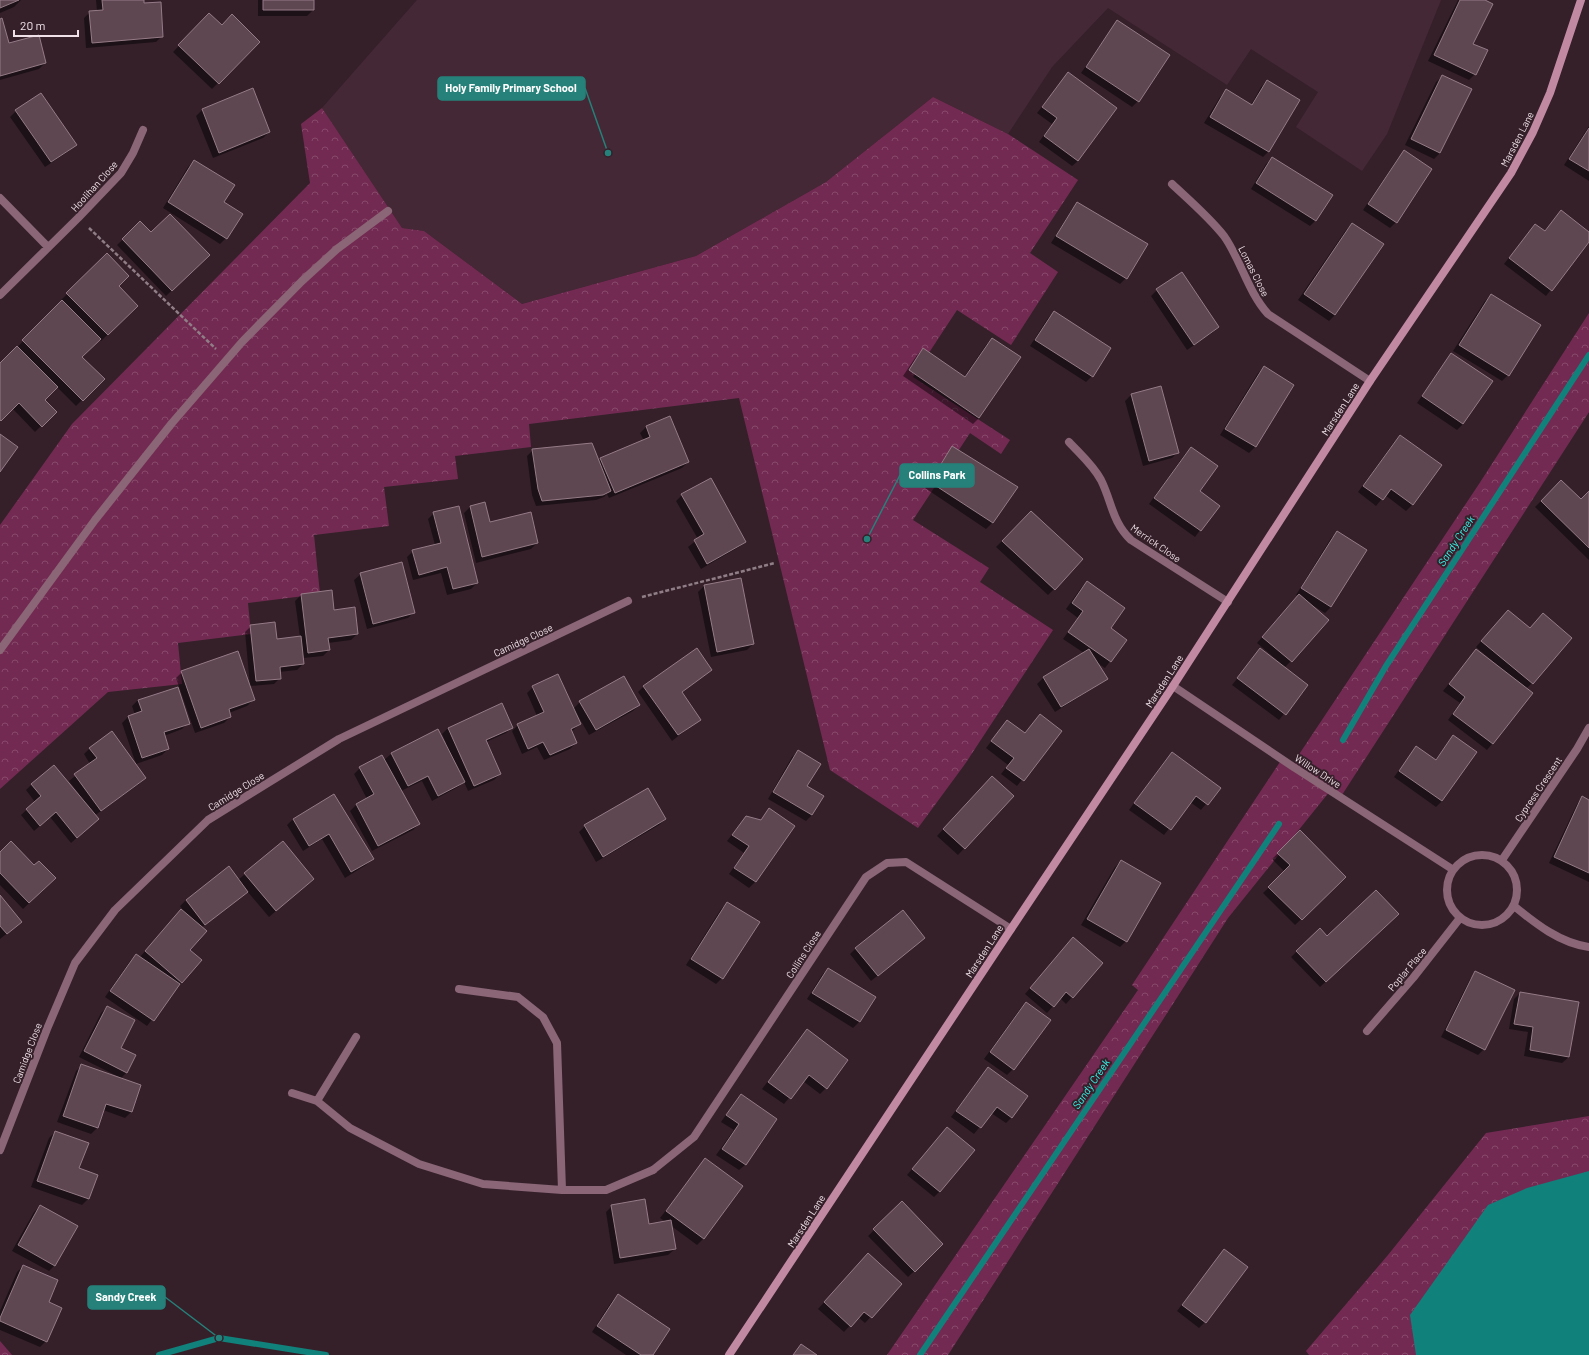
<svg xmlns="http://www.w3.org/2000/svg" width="1589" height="1355" font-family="Barlow,sans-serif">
	<defs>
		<pattern id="park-crowns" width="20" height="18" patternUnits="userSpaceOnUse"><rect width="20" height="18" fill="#732a52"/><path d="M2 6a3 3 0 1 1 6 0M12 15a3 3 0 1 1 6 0" fill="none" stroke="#87496b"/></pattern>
	</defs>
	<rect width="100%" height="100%" fill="#35202a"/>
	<!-- built -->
	<path fill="#442836" d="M417,0h1024l-54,134 -25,37 -66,-44 22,-35 -67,-43 -24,36 -119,-77 -56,59 -44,67 -75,-37 -107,85 -130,74 -174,48 -98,-73 -22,-3 -80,-120z"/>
	<!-- park -->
	<path fill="url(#park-crowns)" d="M933,97l75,37 70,46 -48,73 28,19 -47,73 -54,-35 -44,67 97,63 -9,14 -31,-21 -57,87 76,48 -9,14 73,48 -88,134 -47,64 -88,-58 -91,-372 -210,26 2,23 -76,9 3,23 -74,8 5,39 -75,9 6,59 -72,9 3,31 -73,9 4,41 -74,8 -108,97v-264l72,-101 238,-241 -9,-59 21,-16 80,120 22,3 98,73 174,-48 130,-74z
		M1589,313v99l-249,386 -10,-7 -102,127 -280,437h-61l251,-365 -6,-5 150,-226 10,6 187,-281z
		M1589,1116v239h-280l-3,-4 82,-96 98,-122z
		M0,1341l12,14h-12z"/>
	<!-- water -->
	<path fill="#11817b" d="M1589,1171v184h-173l-6,-40 78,-110 39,-17z"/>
	<!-- shadow -->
	<path fill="#0007" d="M0,0h21l-7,7 -14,6z
		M96,0h47v4l19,32 -6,6 -70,6 -2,-30 6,-6 7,-1z
		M258,0h55v10l-6,6h-49z
		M1458,0h25l-11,44 3,30 -6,6 -41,-19z
		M209,15l12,11 38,16 -47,47 -39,-37z
		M0,20l8,24 37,19 -6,6 -39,11z
		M1118,22l20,79 -6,6 -51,-34 31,-45z
		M1068,74l10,87 -6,5 -33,-24 13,-18 -15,-11z
		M1442,76l-2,77 -6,6 -29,-14 31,-63z
		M1267,81l2,70 -6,6 -59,-34 16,-26 6,-6 25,14 10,-18z
		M202,110l67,22 -6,6 -50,20 -17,-42z
		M16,111l59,34 -6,6 -24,16 -35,-50z
		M1589,126v55l-25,-16z
		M1404,152l-8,70 -6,6 -27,-18 35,-52z
		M1272,158l44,62 -6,6 -59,-37 15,-25z
		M194,161l29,42 3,35 -6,6 -57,-36 25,-41z
		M1078,203l48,75 -6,6 -69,-41 21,-34z
		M1561,212l28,21v8l-43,55 -42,-32 31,-39 9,7z
		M140,223l11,11 57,21 -42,41 -49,-51z
		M1352,224l31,20 -48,71 -6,6 -31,-21 48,-70z
		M107,255l11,31 19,20 -36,35 -2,-2 -18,18 22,22 -27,27 -19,-19 -14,13 12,12 -20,20 -23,-24 -12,12v-55l62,-64 -1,-1z
		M1157,290l61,37 -6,6 -25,17 -36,-54z
		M1491,295l17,80 -6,6 -49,-30 32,-50z
		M1054,312l38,64 -6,6 -56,-36 18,-28z
		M992,339l-13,79 -6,6 -70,-48 14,-21 6,-6 41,28 22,-32z
		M1452,355l11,69 -6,6 -40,-27 29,-42z
		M1264,367l29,18 -38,62 -6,6 -29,-18 38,-62z
		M1131,395l47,57 -6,6 -29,8 -18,-65z
		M646,427l42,35 -6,6 -73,30 -2,-4 -3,3 -8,3 -60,6 -4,-11 -5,-39 6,-6 65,12 3,-3 43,-18 -4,-8z
		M1400,436l41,29 -29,40 -6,6 -21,-16 -9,11 -18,-14 36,-50z
		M953,448l63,40 -24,35 -6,6 -61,-41 22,-34z
		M1191,448l7,44 20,14 -23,31 -46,-33 36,-50z
		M1561,481l20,20 8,-9v68l-54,-53z
		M682,495l63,46 -6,6 -38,22 -13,-22 10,-8 -22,-38z
		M484,504l6,20 47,19 -6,6 -55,14 -12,-50 6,-6z
		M1031,512l23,77 -6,6 -52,-48z
		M434,513l43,70 -6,6 -24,6 -6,-22 -28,7 -6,-23 6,-6 22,-6 -7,-26z
		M1337,533l-6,74 -6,6 -13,-8 -21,56 -6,6 -28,-24 41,-47 -2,-1 35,-57z
		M361,574l53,38 -6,6 -41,11 -13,-49z
		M1087,582l23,46 16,12 -21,28 -9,-6 10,16 -6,6 -45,28 -18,-28 6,-6 41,-25 -21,-14 15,-21 -12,-9 15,-21z
		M704,586l49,58 -6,6 -36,7 -13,-65z
		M301,595l32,16 24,23 -6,6 -23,3 1,7 -6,6 -20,2v6l-6,6 -18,2 1,6 -6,6 -24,2 -5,-54 6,-6 25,14 24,-3 -5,-36z
		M1508,611l24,72 -6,6 -34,55 -5,6 -39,-30 12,-17 -17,-12 33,-41 20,16 1,-1 -21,-18z
		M1260,650l47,35 -28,35 -47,-35z
		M711,670l-30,23 19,26 -28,22 -34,-49 6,-6z
		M182,672l71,28 -6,6 -18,7 1,4 -6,6 -29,10 -19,-55z
		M623,677l16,28 -6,6 -44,24 -12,-21 -1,1 4,9 -9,8 5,11 -6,6 -26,11 -7,-13 -15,7 -10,-23 6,-6 19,-9 -10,-23 6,-6 40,22 7,-7z
		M138,700l50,23 -6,6 -18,7 4,13 -6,6 -26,9 -14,-41 6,-6 7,-2 -3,-9z
		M1040,715l21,16 -44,55 -16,-12 7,-9 -22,-17 21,-27 18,13z
		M512,727l-6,6 -20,9 14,32 -6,6 -26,11 -4,-9 -6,5 -26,14 -10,-20 -21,10 18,33 -6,6 -41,21 -22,-40 6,-6 11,-6 -13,-25 6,-6 24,-8 7,-6 47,-24 7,13h1l-4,-9 6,-6z
		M1453,737l-11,64 -6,6 -42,-30 17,-23 6,-6 18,12z
		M90,748l55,30 -6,6 -45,32 -3,9 -20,18 -21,-26 -16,14 -13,-16 14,-13 -9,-12 6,-6 45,11 2,-1 -10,-13 21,-17 -6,-10z
		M798,751l14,64 -6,6 -38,-22 24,-42z
		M1172,753l47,35 -18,22 -11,-8 -26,33 -35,-25 37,-51z
		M986,783l27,13 -55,59 -21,-19z
		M334,795l38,64 -6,6 -21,13 -23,-39 -19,12 -16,-26 6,-6z
		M1583,798l6,3v81l-40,-19 28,-59z
		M769,810l24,16 -38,56 -6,6 -20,-14 15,-21 -17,-12 19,-24 14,4z
		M665,819l-6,6 -63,37 -17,-30 6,-6z
		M1300,832l45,45 -50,48 -32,-32 22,-21 -13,-13z
		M283,842l30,37 -44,38 -22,-26 -45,36 -13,23 -8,32 -34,44 -42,-29 25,-36 6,-6 3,3 43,-49 -2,-3 6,-6 52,-20z
		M0,854l34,13 21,11 -32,31 -23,-24z
		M1121,861l5,80 -6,6 -39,-22 34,-58z
		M0,896l15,31 -15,12z
		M727,903l-5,75 -6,6 -30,-19 35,-56z
		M1392,919l-72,68 -29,-30 29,-28 7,8z
		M924,938l-53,43 -21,-27 6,-6z
		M1073,938l29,25 -36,41 -6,-6 -13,15 -22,-19z
		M828,969l46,28 -15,25 -6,6 -46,-29 15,-24z
		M1476,973l8,76 -6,6 -37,-18 29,-58z
		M1520,993l49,64 -7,6 -38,-7 4,-24 -19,-3 5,-30z
		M1026,1003l-13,66 -6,6 -23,-16 36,-50z
		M107,1007l20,65 -7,7 20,7 -9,26 -6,6 -22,-8 -6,18 -6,6 -34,-12 19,-51 6,-6 37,13v-1l-40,-20 22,-44z
		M807,1030l19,58 -6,6 -17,-13 -19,23 -22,-15z
		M988,1069l24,48 -6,6 -15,-10 -17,21 -23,-17 31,-42z
		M741,1096l35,23 -31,46 -6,5 -23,-15 18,-25 -13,-8 14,-20z
		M947,1128l-7,63 -6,6 -27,-22z
		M55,1132l23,37 19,6 -9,24 -6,6 -51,-18 18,-49z
		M705,1160l37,26 -39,53 -6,6 -27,-20 5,24 -7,6 -54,9 -8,-52 6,-6 36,19 18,-3 -6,-4z
		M902,1203l40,41 -34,33 -40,-41z
		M40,1206l15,59 -6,6 -37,-20 22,-39z
		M1224,1250l-19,72 -6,6 -22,-17z
		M862,1260l39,24 -36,39 -7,-6 -14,15 -26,-23z
		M23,1266l25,37 -2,38 -6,6 -40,-17v-19l17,-39z
		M618,1295l34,60h-26l-34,-23 20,-31z"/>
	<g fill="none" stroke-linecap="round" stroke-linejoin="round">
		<!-- stream -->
		<path stroke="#11817b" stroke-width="6" d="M1343,740l43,-74 203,-311
			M159,1355l60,-17 107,17
			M920,1355l359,-531"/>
	</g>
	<!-- building -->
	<path fill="#5e4751" stroke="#957b87" d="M0,0h19l-19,8z
		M102,0h42v3l17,-1 2,35 -71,6 -3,-32 14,-1z
		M263,0h51v10h-51z
		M1460,0h25l8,4 -20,40 15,6 -12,25 -42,-20z
		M209,13l13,12 10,-11 28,28 -41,42 -41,-39z
		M2,18l7,25 30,-8 7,28 -46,13v-57z
		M1117,20l53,35 -31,47 -53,-35z
		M1068,72l49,36 -39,53 -34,-25 13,-18 -15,-11z
		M1442,75l30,14 -32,64 -29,-14z
		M1267,80l33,20 -31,52 -59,-35 16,-28 26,16z
		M253,88l17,44 -51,21 -17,-44z
		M41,93l36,52 -26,17 -36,-52z
		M1589,128v43l-20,-12z
		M1404,150l28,19 -35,54 -29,-19z
		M1272,157l61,38 -17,26 -60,-38z
		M194,160l41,25 -11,17 19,12 -16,25 -59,-37z
		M1077,202l71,42 -21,35 -71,-43z
		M1561,210l28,22v10l-37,49 -43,-33 26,-34 10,7z
		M170,214l40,41 -38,36 -50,-52 18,-18 11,11z
		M1352,223l32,21 -49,71 -31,-21z
		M107,253l22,23 -10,10 19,20 -30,29 -42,-42z
		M1182,272l37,55 -25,18 -38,-56z
		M1491,294l50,31 -32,51 -50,-31z
		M62,300l39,39 -19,18 23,22 -22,22 -61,-61z
		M1054,311l57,37 -18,29 -58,-37z
		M992,338l29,19 -42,61 -70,-48 14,-22 42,29z
		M17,346l41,41 -13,13 12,12 -15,15 -23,-24 -18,18 -1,-1v-57z
		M1451,353l42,28 -30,43 -41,-28z
		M1264,366l30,19 -38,62 -31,-18z
		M1161,386l18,67 -30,8 -18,-67z
		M670,416l19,46 -74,31 -15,-35 50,-21 -4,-11z
		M0,434l18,13 -18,25z
		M1400,435l42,30 -29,40 -22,-16 -8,11 -20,-14z
		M592,443l19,48 -8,4 -61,6 -4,-12 -6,-40z
		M952,446l66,41 -25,36 -63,-41z
		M1191,447l27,19 -18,25 20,15 -19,25 -47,-33z
		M711,478l35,64 -39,22 -13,-24 10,-6 -23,-40z
		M1561,480l20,19 8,-8v57l-48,-47z
		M485,502l5,20 41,-10 7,31 -56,14 -12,-51z
		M459,506l19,77 -25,6 -6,-22 -28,8 -7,-25 29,-7 -8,-31z
		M1031,511l52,48 -28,31 -53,-49z
		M1337,531l30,19 -36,57 -30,-19z
		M402,562l13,51 -42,11 -13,-51z
		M741,578l13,66 -37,8 -13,-67z
		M1087,581l38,27 -14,20 16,12 -16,22 -43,-30 15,-21 -11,-8z
		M332,590l2,20 21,-3 3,27 -30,4 2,12 -22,3 -7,-59z
		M1299,594l30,26 -37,42 -30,-25z
		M1508,610l22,18 13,-15 29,25 -39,46 -52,-43z
		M275,622l2,17 24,-3 3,28 -24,3 1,12 -25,2 -6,-56z
		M697,648l15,22 -30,22 19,28 -23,15 -35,-49z
		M1260,648l48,37 -22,30 -49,-37z
		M1089,649l19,30 -47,28 -18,-30z
		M1476,649l57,44 -40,51 -40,-30 12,-17 -16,-13z
		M238,651l17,49 -26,9 2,8 -30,11 -20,-57z
		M558,674l23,50 -10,5 6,14 -27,12 -7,-13 -15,7 -11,-25 27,-12 -12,-26z
		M624,676l16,29 -44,25 -17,-29z
		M178,687l12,37 -26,8 5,17 -27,9 -14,-42 14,-5 -4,-11z
		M502,703l11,25 -27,12 15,34 -27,12 -26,-58z
		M1040,714l22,17 -38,50 -18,-13 8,-10 -23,-17 16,-21 18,13z
		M438,729l27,53 -27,14 -10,-20 -20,10 -17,-33z
		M112,731l34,47 -45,33 -27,-37 23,-16 -8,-10z
		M1453,735l24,17 -35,49 -43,-30 17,-25 20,14z
		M798,750l23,14 -14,22 17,10 -12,19 -39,-23z
		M1172,752l49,36 -13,17 -12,-9 -25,34 -37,-27z
		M382,755l38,69 -42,22 -22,-42 18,-10 -15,-27z
		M54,765l45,54 -22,19 -21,-26 -16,14 -14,-17 15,-13 -10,-12z
		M992,776l22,20 -49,53 -22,-20z
		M648,788l18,31 -63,38 -19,-32z
		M334,794l40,65 -23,13 -22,-38 -20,12 -16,-27z
		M1582,796l7,4v73l-35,-16z
		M769,808l26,18 -39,56 -22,-14 15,-22 -17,-11 14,-19 15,4z
		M1300,830l46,47 -44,43 -34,-33 22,-22 -13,-12z
		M11,841l23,24 5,-4 17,17 -27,25 -29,-30v-21z
		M283,841l31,38 -38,32 -32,-38z
		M1121,860l40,23 -34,59 -40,-23z
		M229,866l19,26 -43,33 -19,-25z
		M1376,890l23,24 -73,68 -30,-31 24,-23 7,8z
		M0,895l22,27 -15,12 -7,-8z
		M727,902l33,20 -37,57 -32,-20z
		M181,909l26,22 -17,19 12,10 -20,23 -37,-32z
		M903,910l22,28 -47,38 -23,-28z
		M1073,937l30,26 -30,35 -7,-6 -12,15 -24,-19z
		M136,954l44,30 -26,37 -44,-30z
		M828,968l48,29 -16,25 -48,-29z
		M1475,971l40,19 -30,60 -39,-20z
		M1520,992l59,10 -10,55 -39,-7 3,-23 -19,-3z
		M1026,1002l25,18 -37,50 -24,-18z
		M107,1006l28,14 -14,28 15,7 -9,18 -43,-22z
		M807,1029l41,31 -21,29 -18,-14 -18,24 -23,-17z
		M81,1064l60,21 -9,27 -26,-8 -8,24 -35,-12z
		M988,1067l40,29 -16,22 -15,-11 -16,21 -25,-17z
		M741,1094l36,25 -31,46 -24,-16 17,-25 -13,-9z
		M947,1127l28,23 -35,42 -28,-23z
		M55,1131l34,12 -10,25 19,7 -9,24 -52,-18z
		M705,1158l38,28 -39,53 -38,-28z
		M645,1199l4,25 22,-4 5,29 -56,9 -9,-53z
		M902,1201l41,43 -28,28 -42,-43z
		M40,1205l38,21 -23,40 -37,-21z
		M1224,1249l24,18 -42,56 -24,-18z
		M868,1253l34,31 -30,34 -8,-6 -13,15 -27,-25z
		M23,1265l35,15 -9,22 13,6 -15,34 -47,-21v-3z
		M618,1294l52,35 -17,26h-12l-44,-29z
		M801,1344l16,11h-24z"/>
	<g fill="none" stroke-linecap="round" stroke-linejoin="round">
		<!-- path -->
		<path stroke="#907e87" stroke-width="2.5" stroke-dasharray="4 2" stroke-linecap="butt" d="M89,228l127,121
			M642,597l133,-34"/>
		<!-- lane -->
		<path stroke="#8a6676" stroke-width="8" d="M0,650l95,-130 77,-97 70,-81 60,-61 35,-32 51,-38
			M459,989l59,8 25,20 14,26 5,147
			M292,1093l25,8 33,27 69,36 64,20 79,6h44l47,-20
			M317,1101l39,-64"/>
		<!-- street -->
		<path stroke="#8a6676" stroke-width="8" d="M1172,184c17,16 37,33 52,52 17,24 24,56 44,78l102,67
			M0,198l48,49
			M0,295l78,-77 43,-45 12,-20 10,-23
			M1069,442c11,12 24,23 32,38 11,22 11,42 30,60l97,62
			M1173,686l119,80 160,103
			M1447 890a35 35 0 1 1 70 0a35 35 0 1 1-70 0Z
			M1502,860l75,-111 12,-21
			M1514,906c22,18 46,37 75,41
			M1367,1031l46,-53 47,-60
			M0,1150l47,-121 28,-66 40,-53 93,-90 131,-81 289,-138
			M653,1170l41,-33 172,-260 21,-14 19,-1 105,67"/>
		<!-- secondary -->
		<path stroke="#c289a3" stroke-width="8" d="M729,1355l282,-426 162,-243 197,-305 141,-208 22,-41 17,-39 31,-93"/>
	</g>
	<g text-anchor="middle" stroke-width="4" stroke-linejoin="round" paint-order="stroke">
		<!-- street labels -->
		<g font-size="10" fill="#efe1e7" stroke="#35202a">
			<text transform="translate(1517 139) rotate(-63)" y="4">Marsden Lane</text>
			<text transform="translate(94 186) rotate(-48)" y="4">Hoolihan Close</text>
			<text transform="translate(1254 271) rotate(63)" y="4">Lomas Close</text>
			<text transform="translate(1340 409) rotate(-57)" y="4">Marsden Lane</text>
			<text transform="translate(1156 543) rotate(35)" y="4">Merrick Close</text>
			<text transform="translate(523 640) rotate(-25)" y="4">Camidge Close</text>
			<text transform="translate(1164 681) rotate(-57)" y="4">Marsden Lane</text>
			<text transform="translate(1318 771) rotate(33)" y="4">Willow Drive</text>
			<text transform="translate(1538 789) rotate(-56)" y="4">Cypress Crescent</text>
			<text transform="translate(236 791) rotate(-32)" y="4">Camidge Close</text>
			<text transform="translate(984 951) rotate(-57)" y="4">Marsden Lane</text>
			<text transform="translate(803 954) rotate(-57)" y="4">Collins Close</text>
			<text transform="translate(1407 969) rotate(-50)" y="4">Poplar Place</text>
			<text transform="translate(27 1053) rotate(-69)" y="4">Camidge Close</text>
			<text transform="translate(806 1221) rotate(-57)" y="4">Marsden Lane</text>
		</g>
		<!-- water labels -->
		<g font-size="11" font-style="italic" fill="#36f6eb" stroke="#35202a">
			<text transform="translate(1456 541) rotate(-57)" y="4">Sandy Creek</text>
			<text transform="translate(1091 1084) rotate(-56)" y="4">Sandy Creek</text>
		</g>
	</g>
	<!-- callouts -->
	<path fill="none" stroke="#25817a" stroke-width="1.5" d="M608 153L585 88M867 539L900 475M219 1338L165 1297"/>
	<g fill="#25817a" stroke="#35202a" stroke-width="1.5">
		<circle cx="608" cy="153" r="4"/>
		<circle cx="867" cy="539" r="4"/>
		<circle cx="219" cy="1338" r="4"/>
	</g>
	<g fill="#25817a" stroke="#25817a" stroke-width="1.5">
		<rect x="438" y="77" width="147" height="23" rx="4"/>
		<rect x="900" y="464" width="74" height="23" rx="4"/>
		<rect x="88" y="1286" width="77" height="23" rx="4"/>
	</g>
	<g font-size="11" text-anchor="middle" font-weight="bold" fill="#fff">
		<text x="511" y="92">Holy Family Primary School</text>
		<text x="937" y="479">Collins Park</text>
		<text x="126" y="1301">Sandy Creek</text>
	</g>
	<!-- scale -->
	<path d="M14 30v6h64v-6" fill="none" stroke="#efe1e7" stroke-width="2"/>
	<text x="20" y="30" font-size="12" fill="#efe1e7" stroke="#35202a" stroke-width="3" paint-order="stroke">20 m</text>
</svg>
